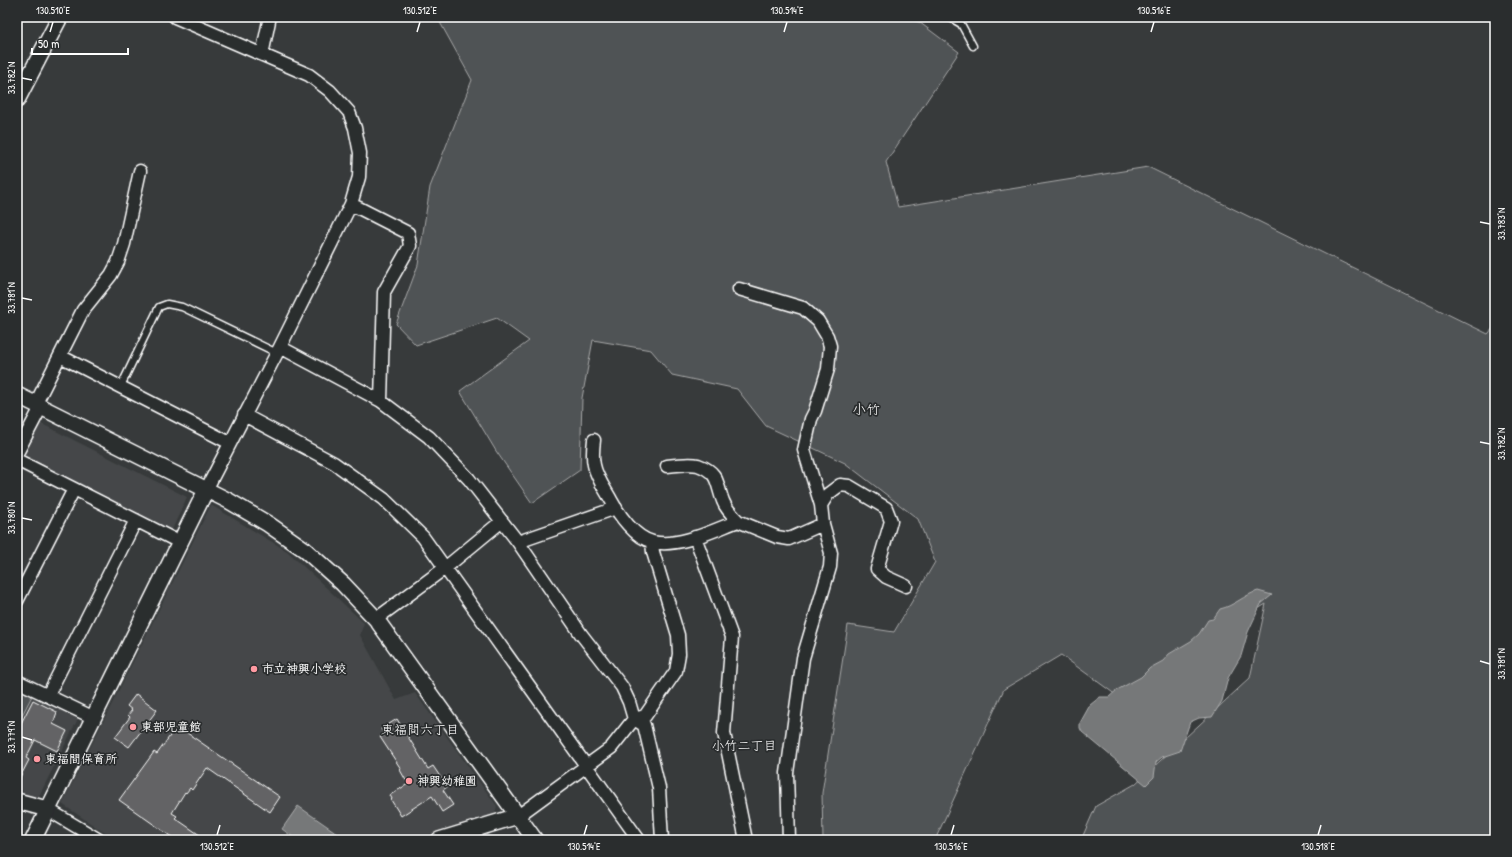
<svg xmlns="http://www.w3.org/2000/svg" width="1512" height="857" font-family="'Patrick Hand','Klee One',sans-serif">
	<rect width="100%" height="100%" fill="#373a3b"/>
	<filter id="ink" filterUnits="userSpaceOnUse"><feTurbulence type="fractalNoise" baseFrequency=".025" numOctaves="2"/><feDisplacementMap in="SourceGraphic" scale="8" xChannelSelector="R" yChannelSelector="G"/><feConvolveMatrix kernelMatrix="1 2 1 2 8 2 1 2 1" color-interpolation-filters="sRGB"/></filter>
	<g filter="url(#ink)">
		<!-- built -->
		<path fill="#444748" d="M40,423l147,74 -16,35 -147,-77z
			M211,505l76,46 77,72 -4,12 36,65 19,-7 82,113 -3,10 -78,24h-301l-53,-36z
			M33,694l46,23 -41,81 -21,-5v-68z"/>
		<!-- green -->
		<path fill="#505354" stroke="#a8a9aa" d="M437,17h461l21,5 40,30 -73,110 12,45 250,-40 340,167 7,-8v514h-414l15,-34 39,-22 115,-106 16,-74 -150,91 -55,-40 -57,34 -69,151h-112l-1,-47 26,-168 46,7 41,-70 -17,-43 -73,-56 -79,-37 -29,-37 -65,-14 -21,-25 -58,-10 -11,58 -2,72 -48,33 -36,-52 -36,-60 69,-50 -32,-23 -81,27 -20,-21 22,-59 12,-78 42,-107z
			M17,686l16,8 -16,31z"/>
		<!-- water -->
		<path fill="#767879" stroke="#adaeaf" d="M1258,591l14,4 -11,9 -13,28 -7,24 -13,22 -6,23 -10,16 -13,1 -9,4 -10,29 -18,6 -6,5 -2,15 -8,8 -64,-53 -2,-4v-5l10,-18 10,-8h9l8,-7 24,-13 9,-9 13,-7 6,-7 22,-13 8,-7 9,-14 5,-1 7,-10c14,-3 24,-14 38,-18z
			M298,806l39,27 -5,7h-35l-15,-11z"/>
		<!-- building -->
		<path fill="#636465" stroke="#fff" d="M136,694l21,16 -28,37 -14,-10 15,-20 -2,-2 4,-5 -5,-4z
			M33,700l24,12 -4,12 14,7 -10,20 -22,-11 -9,18 3,2 -12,23v-52z
			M397,719l31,50 5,-3 14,21 -4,3 10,15 -11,7 -10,-16 -31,20 -10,-16 1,-1 -2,-4 18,-11 -8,-14 1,-1 -21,-32 4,-3 -3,-5z
			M177,726l103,71 -10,15 -63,-44 -15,22 -2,-2 -4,5 -1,-1 -13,21 5,3 -2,2 32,22h-31l-57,-40 35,-48 3,2z"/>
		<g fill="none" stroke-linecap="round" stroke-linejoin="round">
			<!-- service casing -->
			<g stroke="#fff" stroke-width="9">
				<path id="service" d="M949,17l12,7 12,22
					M120,388l39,-81 8,-3 15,3 95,46"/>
			</g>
			<!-- minor casing -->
			<g stroke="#fff" stroke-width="15">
				<path id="minor" d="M175,17l134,58 21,16 19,21 6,16 5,25 -1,24 -8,27 -71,143 -74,143
					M262,55l7,-34 -1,-4
					M351,204l57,29 2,13 -26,46 -3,109
					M739,289l64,19 15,13 9,15 3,10 -2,23 -13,42 -4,8 -7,31 17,55 2,19 8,29 -1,14 -27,91 -16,115 2,67
					M280,347l101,54 48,36 40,42 49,63 63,92 41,53 7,15 5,17 10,6 15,63 3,52
					M60,356l170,87
					M35,405l48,-95 28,-35 7,-13 6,-18 16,-73
					M244,415l90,48 50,36 39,38 216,303
					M594,440c-1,8 -2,17 0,25 2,12 11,24 17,35 8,15 24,38 42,42 26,6 61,-12 85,-21l39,16 12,2 34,-15
					M17,453l24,-46
					M17,460l164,83
					M667,466c8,-1 24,-3 31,-1 22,8 18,19 25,36 3,8 9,14 15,20
					M821,505l7,-11 12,-9 9,1 37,22 5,13 -14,48 9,8 20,9
					M695,537l37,100 -8,96 22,107
					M518,542l98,-34
					M17,601l57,-112
					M376,619l69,-51 57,-47
					M17,681l75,36
					M48,695l88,-175
					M47,809l52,31
					M518,816l93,-68 23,-29 11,-3 31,-45 3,-17 -1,-19 -25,-83 -1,-10"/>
			</g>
			<!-- tertiary casing -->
			<g stroke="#fff" stroke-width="18">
				<path id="tertiary" d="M17,100l43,-83
					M17,395l212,106 39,23 36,25 39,35 33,35 159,221
					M17,801l30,8
					M33,840l173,-350
					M439,840l79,-24"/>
			</g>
			<!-- service -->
			<use href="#service" stroke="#2a2d2e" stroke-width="6"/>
			<!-- minor -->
			<use href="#minor" stroke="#2a2d2e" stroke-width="12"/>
			<!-- tertiary -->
			<use href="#tertiary" stroke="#2a2d2e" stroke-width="15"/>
		</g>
	</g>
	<!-- ticks -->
	<path fill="none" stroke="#fff" stroke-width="1.5" d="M50,32l3,-10M417,32l3,-10M784,32l3,-10M1151,32l3,-10M22,78l10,2M1480,222l10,2M22,298l10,2M1480,442l10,2M22,518l10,2M1480,661l10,3M22,737l10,3M217,835l3,-10M584,835l3,-10M951,835l3,-10M1318,835l3,-10"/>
	<!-- markers -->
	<g fill="#ff9aa2" stroke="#2a2d2e" stroke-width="1.5">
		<circle cx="254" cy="669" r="4"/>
		<circle cx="133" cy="727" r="4"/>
		<circle cx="37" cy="759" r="4"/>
		<circle cx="409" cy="781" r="4"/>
	</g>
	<g text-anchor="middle" stroke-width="3.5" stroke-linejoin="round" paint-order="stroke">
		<!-- poi labels -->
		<g font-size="12" font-weight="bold" fill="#fff" stroke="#2a2d2e" text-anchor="start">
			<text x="262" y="673">市立神興小学校</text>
			<text x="141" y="731">東部児童館</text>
			<text x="45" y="763">東福間保育所</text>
			<text x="417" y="785">神興幼稚園</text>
		</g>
		<!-- neighbourhood labels -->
		<g font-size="13" fill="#fff" stroke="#2a2d2e">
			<text x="420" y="734">東福間六丁目</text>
			<text x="744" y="750">小竹二丁目</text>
		</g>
		<!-- quarter labels -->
		<g font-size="14" fill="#fff" stroke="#2a2d2e">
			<text x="866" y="414">小竹</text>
		</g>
	</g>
	<!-- margin -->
	<rect width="1512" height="857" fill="none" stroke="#2a2d2e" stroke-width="44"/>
	<!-- scale -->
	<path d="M32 48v6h96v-6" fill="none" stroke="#ffffff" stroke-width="2"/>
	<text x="38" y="48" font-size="12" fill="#ffffff" stroke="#2a2d2e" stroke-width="3" paint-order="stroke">50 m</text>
	<rect x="22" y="22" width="1468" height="813" fill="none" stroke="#fff" stroke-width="1.5"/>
	<g font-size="10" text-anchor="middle" fill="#fff">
		<text x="53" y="14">130.510°E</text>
		<text x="420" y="14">130.512°E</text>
		<text x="787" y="14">130.514°E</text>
		<text x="1154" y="14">130.516°E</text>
		<text transform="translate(11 78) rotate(-90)" y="4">33.782°N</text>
		<text transform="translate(1501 224) rotate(-90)" y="4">33.783°N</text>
		<text transform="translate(11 298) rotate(-90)" y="4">33.781°N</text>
		<text transform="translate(1501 444) rotate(-90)" y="4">33.782°N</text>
		<text transform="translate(11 518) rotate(-90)" y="4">33.780°N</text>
		<text transform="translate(1501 664) rotate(-90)" y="4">33.781°N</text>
		<text transform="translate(11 737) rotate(-90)" y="4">33.779°N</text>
		<text x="217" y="850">130.512°E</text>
		<text x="584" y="850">130.514°E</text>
		<text x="951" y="850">130.516°E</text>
		<text x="1318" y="850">130.518°E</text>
	</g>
</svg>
